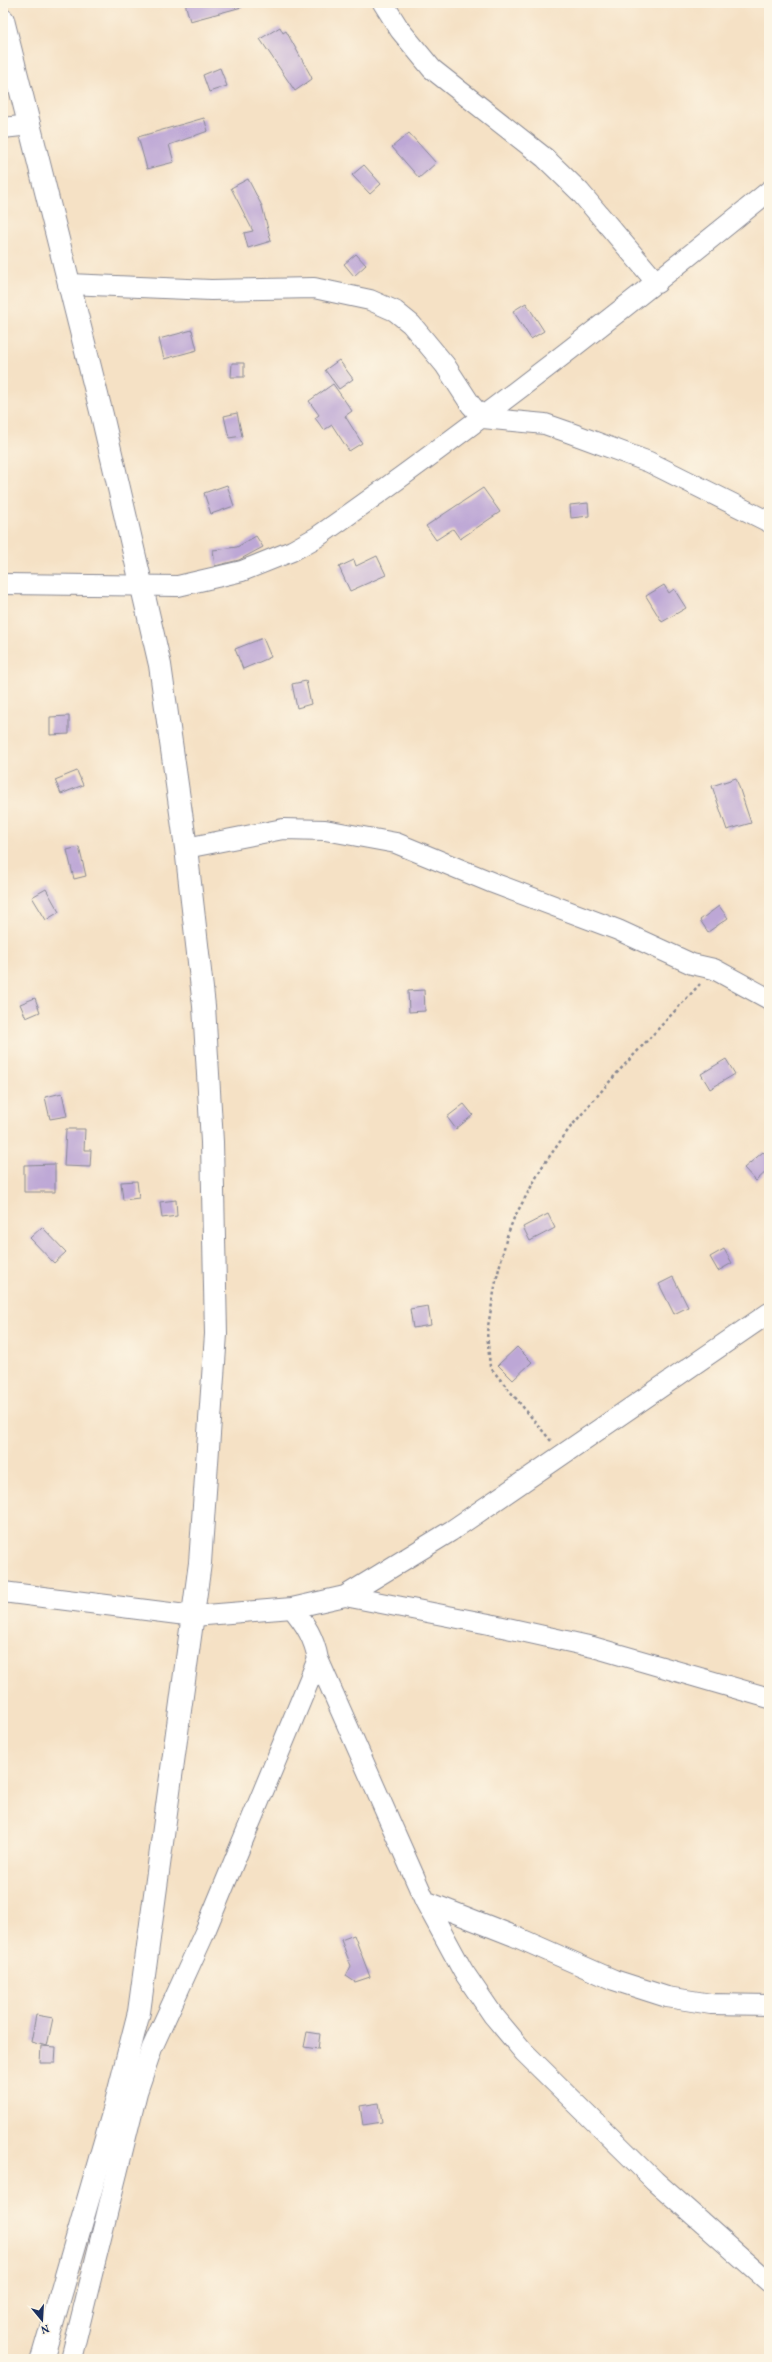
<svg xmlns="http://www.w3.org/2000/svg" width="772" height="2362" font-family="Vollkorn,serif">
	<rect width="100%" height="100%" fill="#fcf5e5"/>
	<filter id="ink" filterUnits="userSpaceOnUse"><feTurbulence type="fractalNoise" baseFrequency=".025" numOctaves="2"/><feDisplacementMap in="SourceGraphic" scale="8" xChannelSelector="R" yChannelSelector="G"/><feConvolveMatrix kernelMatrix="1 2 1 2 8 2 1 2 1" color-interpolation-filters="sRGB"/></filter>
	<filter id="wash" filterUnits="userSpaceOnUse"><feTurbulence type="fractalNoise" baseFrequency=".012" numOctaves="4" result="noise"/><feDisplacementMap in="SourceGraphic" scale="16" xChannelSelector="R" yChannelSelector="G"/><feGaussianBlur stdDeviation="0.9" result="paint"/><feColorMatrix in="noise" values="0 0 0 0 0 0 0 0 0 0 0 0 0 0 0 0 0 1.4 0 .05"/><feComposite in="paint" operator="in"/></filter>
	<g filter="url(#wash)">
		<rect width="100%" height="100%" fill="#f5e1c5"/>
		<g id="blocks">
			<!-- building -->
			<path fill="#bda7d6" d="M185,3h56l1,4 -52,14z
				M280,27l3,6 3,-2 25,45 1,3 -17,12 -35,-52z
				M220,68l7,18 -18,6 -6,-17z
				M204,118l4,13 -39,14 5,17 -27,7 -9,-32z
				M409,133l27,30 -17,15 -27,-31z
				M364,165l17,19 -11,10 -18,-19z
				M248,179l14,27 9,35 -23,7 -4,-15 9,-2 -22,-43z
				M356,254l10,11 -12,11 -10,-12z
				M526,303l18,28 -13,8 -18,-28z
				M192,330l5,20 -33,9 -5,-20z
				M339,360l14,19 -14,10 -14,-19z
				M232,363h12v14h-13z
				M333,384l19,27 -7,5 17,27 -13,8 -17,-26 -8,5 -9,-12 4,-3 -10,-14z
				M237,413l5,23 -13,2 -5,-22z
				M227,485l7,21 -23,8 -7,-21z
				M483,488l17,24 -40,27 -7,-10 -17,11 -10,-14z
				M588,503l1,13 -18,2 -1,-13z
				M256,536l7,11 -24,13 -24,6 -2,-16 24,-3z
				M377,556l9,19 -36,16 -11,-24 15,-7 2,6z
				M664,585l5,8 5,-4 12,19 -24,14 -16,-26z
				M263,638l8,19 -28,12 -8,-20z
				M306,681l5,23 -14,4 -5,-24z
				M69,716v18l-19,1v-18z
				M77,771l6,14 -22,9 -6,-14z
				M736,778l15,45 -24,7 -15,-44z
				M79,847l7,29 -12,3 -7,-29z
				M46,889l13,23 -13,8 -14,-23z
				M719,906l9,12 -20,14 -8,-12z
				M424,990l1,21 -16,1 -1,-21z
				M35,998l5,14 -14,6 -6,-14z
				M726,1059l9,15 -25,15 -9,-15z
				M62,1093l5,23 -17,3 -5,-22z
				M464,1104l9,11 -17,14 -9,-12z
				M66,1129h19l-1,21h7l-1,17 -26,-1z
				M763,1152l6,6v11l-13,12 -12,-13z
				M55,1164v28h-31v-27z
				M137,1181l2,17 -16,2 -2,-18z
				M176,1200l1,16 -15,2 -2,-16z
				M548,1214l7,14 -25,13 -7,-14z
				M42,1227l24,25 -12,11 -24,-25z
				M724,1249l8,14 -14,8 -8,-14z
				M673,1277l15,30 -14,7 -15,-30z
				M428,1306l3,19 -18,3 -3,-19z
				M517,1347l15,15 -19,18 -15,-15z
				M354,1935l16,42 -15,5 -9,-6 5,-10 -10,-26z
				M36,2015l17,3 -6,28 -16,-4z
				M307,2032l13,2 -2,15 -14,-2z
				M41,2046l15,1 -1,16h-15z
				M379,2103l3,19 -19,3 -3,-19z"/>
		</g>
	</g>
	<g filter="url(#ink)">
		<use href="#blocks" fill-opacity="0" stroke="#888892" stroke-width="1"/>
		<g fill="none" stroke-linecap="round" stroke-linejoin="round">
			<!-- minor casing -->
			<g stroke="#888892" stroke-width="22">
				<path id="minor" d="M383,3l17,27 32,39 113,89 35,34 77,91
					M3,128l27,-3
					M68,284l143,6 103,-2 56,12 25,11 16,13 34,41 26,40 12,13 62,6 23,8 81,30 120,60
					M3,584l175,2 64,-15 50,-20 25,-14c156,-109 305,-226 452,-346
					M186,848l97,-19 42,1 71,13 97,40 125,47 74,34 22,5 55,30
					M3,1592l191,24 98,-8 53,-12 106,-65 318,-218
					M345,1596l144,28 104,23 176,51
					M292,1608c14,17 22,30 26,51l107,242 38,70 30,44 31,37 131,129 114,101
					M425,1901l89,35 100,44 53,17 44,7 58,1
					M71,2359l66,-267 15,-44 52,-114 114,-275"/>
			</g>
			<!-- tertiary casing -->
			<g stroke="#888892" stroke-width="24">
				<path id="tertiary" d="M3,20l99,395 58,250 26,183 18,158 8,136 4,192 -16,229 -61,449 -25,98 -72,249"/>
			</g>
			<!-- path -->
			<path stroke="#888892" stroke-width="2.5" stroke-dasharray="3 3" stroke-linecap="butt" d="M551,1441l-61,-74 -3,-35 9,-51 11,-45 7,-18 28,-51 27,-38 48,-56 83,-89"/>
			<!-- minor -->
			<use href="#minor" stroke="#fff" stroke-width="20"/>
			<!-- tertiary -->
			<use href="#tertiary" stroke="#fff" stroke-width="22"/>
		</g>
	</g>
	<!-- margin -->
	<rect width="772" height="2362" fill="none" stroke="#fcf5e5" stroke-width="16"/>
	<!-- north arrow -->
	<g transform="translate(42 2320) rotate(162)" stroke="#fcf5e5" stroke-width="3" paint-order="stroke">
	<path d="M0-3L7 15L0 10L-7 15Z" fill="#1b2f5e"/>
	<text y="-6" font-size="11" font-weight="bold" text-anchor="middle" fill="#1b2f5e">N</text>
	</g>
</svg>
